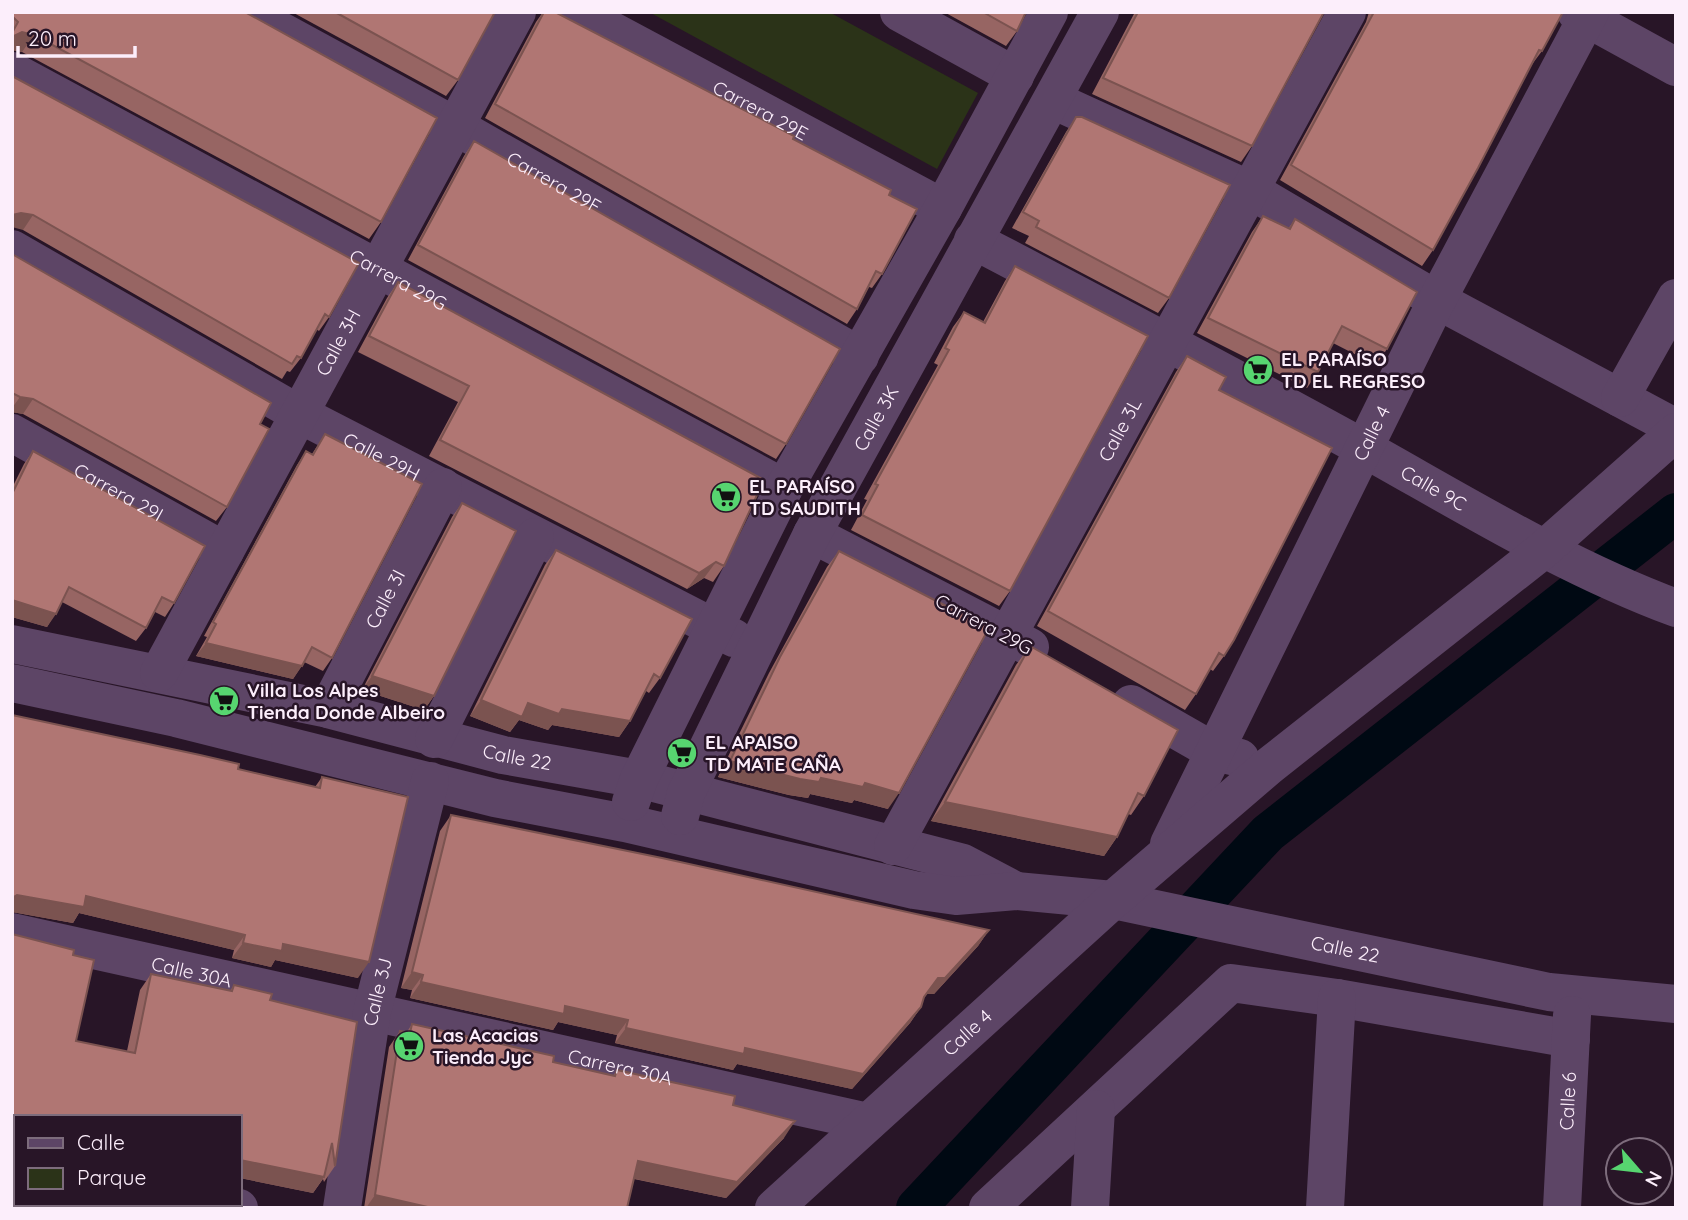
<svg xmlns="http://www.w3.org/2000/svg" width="1688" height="1220" font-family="Quicksand,sans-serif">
	<rect width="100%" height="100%" fill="#281527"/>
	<!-- green -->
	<path fill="#2b3318" d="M649,12h180l149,81 -41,76z"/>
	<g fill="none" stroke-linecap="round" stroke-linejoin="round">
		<!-- canal -->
		<path stroke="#000913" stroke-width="40" d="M916,1208l352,-375 408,-320"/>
		<!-- minor -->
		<g stroke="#5d4566" stroke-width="38">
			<path id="s1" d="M246,12l209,114 405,230"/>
			<path id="s2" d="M577,12l366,196"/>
			<path d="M899,12l116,64"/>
			<path d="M1576,12l100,55"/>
			<path id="s3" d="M12,71l772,417"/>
			<path d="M1053,100l197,90 187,110 239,128"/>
			<path id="s4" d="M973,240c132,69 263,138 392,209 102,57 201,118 311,159"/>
			<path id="s5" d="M12,249l287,165 435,224"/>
			<path d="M1620,398l56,-100"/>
			<path id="s6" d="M12,433l213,118"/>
			<path d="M812,534l218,113"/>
			<path id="s7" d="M12,644l316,65 175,46 136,24 324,84 53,28"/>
			<path id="s8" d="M159,673l358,-661"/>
			<path id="s9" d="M12,683l164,35 319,80 130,25 289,67 42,6 60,-5 97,9 436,92 127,12"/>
			<path d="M1131,704l84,48 25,6"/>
			<path id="s10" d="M328,709l115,-222"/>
			<path d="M434,739l101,-202"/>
			<path d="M631,802l8,-23 145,-291 159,-280 106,-196"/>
			<path id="s11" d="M680,816l6,-23 126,-259 288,-522"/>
			<path id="s12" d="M1169,844l268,-544 153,-288"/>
			<path id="s13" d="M893,846l454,-834"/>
			<path id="s14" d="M12,932l856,190"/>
			<path d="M12,1157h4"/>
			<path d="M223,1204l16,4"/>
			<path id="s15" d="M342,1208l30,-196 58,-231"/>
			<path id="s16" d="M774,1208l339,-308 156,-134 274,-216 133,-118"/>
			<path d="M988,1208l243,-225 106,15 234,41"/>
			<path d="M1090,1208l6,-99"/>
			<path d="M1325,1208l12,-210"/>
			<path id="s17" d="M1562,1208l10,-193"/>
		</g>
	</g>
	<!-- wall -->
	<path fill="#976563" d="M12,12l369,210 -12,17 -347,-187 -10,-2z
		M292,12h203l-37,68 -12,16z
		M543,12l250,127 96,56 -7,79 -10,14 -3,-1 -12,22 -10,15 -362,-206 51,-96z
		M944,12h82l-9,19 -11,15z
		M1135,12h189l-72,134 -11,16 -149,-68z
		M1369,12h191l-18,39 -12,16 -97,183 -11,16 -142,-86 86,-158z
		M12,76l317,241 -10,14 -3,-2 -15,29 -11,14 -3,-1 -5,8 -259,-149z
		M1076,117l93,181 -11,15 -133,-70 4,-7 -17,-8 54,-96z
		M474,141l312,303 -10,15 -368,-199 56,-104z
		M1263,216l25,13 7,-10 92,130 -11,16 -43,-22 -15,29 -11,16 -110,-55 55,-101z
		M12,254l248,170 -33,83 -11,14 -193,-107 -11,-2z
		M1015,266l-5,325 -11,15 -148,-76 16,-30 -3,-1 74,-134 -4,-2 19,-36 11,-15 19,10 22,-41z
		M398,282l326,284 -11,16 -9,-4 -17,11 -258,-133 29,-54 -100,-50 29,-54z
		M1187,356l32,34 5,266 -11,15 -3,-2 -14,25 -11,16 -148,-84 139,-254z
		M325,434l7,224 -9,13 -19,-9 -11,17 -97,-23 11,-19 -3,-1 93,-171 9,-14 6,3z
		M33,451l141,152 -9,14 -10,-5 -9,16 -10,13 -74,-39 -15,25 -35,-10v-129l12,-24z
		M462,503l-28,193 -10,14 -62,-20 90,-173z
		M556,550l104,128 -11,15 -3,-2 -16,30 -11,16 -67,-12 -4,5 -29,-10 -9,12 -40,-16 75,-151z
		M839,551l49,258 -34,-9 -2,3 -42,-9 -2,4 -19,-3 -71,-18 51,-104 58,-106z
		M1030,646l114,150 -13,19 -3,-1 -11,23 -13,19 -173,-35 85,-156z
		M238,769l77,18 7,-10 36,201 -83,-18 -4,7 -39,-9 2,-8 -155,-37 -6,10 -61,-11z
		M451,815l538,115 -11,16 -44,48h-7l-4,5 -2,8 -11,16 -58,66 -115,-25 -4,6 -118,-27 2,-8 -59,-13 -5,8 -143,-32 2,-8 -11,-2 39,-157z
		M12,934l62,16 -1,5 21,5 -18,81 51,10 13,-61 11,-16 79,17 4,-6 38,9 -2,6 87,22 -22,144 -11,16 -1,-3 -10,14 -73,-15v-61h-224v18l-4,1z
		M412,1024l141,38 60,14 4,-6 116,35 51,33 -58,60 -92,-19 -7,29h-263l25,-161 11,-16 7,1z"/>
	<!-- shaded-wall -->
	<path fill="#7b5350" d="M22,32l12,3 -12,17 -10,-2v-13z
		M21,213l12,2 -10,15 -11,-3v-12z
		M20,397l13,2 -10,15 -11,-2v-4z
		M716,562l-12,16 -17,11 12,-16z
		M12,600l44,14 -9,13 -35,-10z
		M206,643l96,23 -9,13 -97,-23z
		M372,676l62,20 -10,14 -62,-20z
		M481,700l47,3 102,18 -11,16 -67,-12 -4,5 -29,-10 -9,12 -40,-16z
		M730,761l91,17 44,5 34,10 -11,16 -34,-9 -2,3 -42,-9 -2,4 -19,-3 -71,-18z
		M945,802l172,35 -13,19 -173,-35z
		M17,895l69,1 159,39 -11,15 -155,-37 -6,10 -61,-11v-14z
		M989,930l-11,16 -44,48h-7l-14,19 25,-35z
		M243,943l40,1 86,18 -11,16 -83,-18 -4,7 -39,-9z
		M412,972l11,3 -11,15 -11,-2z
		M421,982l144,24 63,14 -11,15 -59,-13 -5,8 -143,-32z
		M921,1007l-11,16 -58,66 -115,-25 -4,6 -118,-27 11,-15z
		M795,1121l-11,17 -58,60 -100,-21 12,-16z
		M16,1122v13l-4,1v-13z
		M240,1160l84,17 -11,16 -73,-15z
		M375,1195l57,13h-66z"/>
	<!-- building -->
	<path fill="#b07673" stroke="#7b5350" stroke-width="2" d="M12,12h233l192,106 -56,104 -347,-187 -12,-3 -10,5v-4l6,-11 -6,-6z
		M335,12h160l-37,68z
		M544,12h11l239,124 -1,3 98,51 -2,5 28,14 -35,65 -6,-3 -19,38 -362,-205z
		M983,12h43l-9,19z
		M1138,12h186l-72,134 -149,-68z
		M1374,12h186l2,2 -20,37 -3,-1 -61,118 -45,82 -142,-85z
		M12,76l347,187 -30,54 -4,-3 -24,44 -4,-2 -5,8 -259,-149 -12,-2 -9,2z
		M1076,117h6l148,68 -61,113 -133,-71 3,-6 -16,-9z
		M474,141l366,208 -54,95 -368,-199z
		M1263,216l27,13 5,-10 122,73 -30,57 -45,-23 -24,46 -110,-54z
		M12,254l259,149 -11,21 9,5 -42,78 -194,-108 -13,-2 -8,-4z
		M1015,266l133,70 -138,255 -148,-76 16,-30 -3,-1 74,-134 -4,-2 19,-36 21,11z
		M398,282l366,198 -40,86 -8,-4 -17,11 -259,-133 29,-54 -100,-50z
		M1187,356l39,21 -7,13 113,58 -98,192 -10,16 -5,-3 -23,41 -148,-83z
		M325,434l97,50 -90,174 -20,-11 -10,19 -96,-23 10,-19 -3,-2 93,-171 7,4z
		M33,451l172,95 -31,57 -12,-6 -16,31 -77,-41 -13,27 -44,-14v-106z
		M462,503l54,28 -82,165 -62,-20z
		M556,550l136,69 -32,59 -6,-4 -24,47 -68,-12 -3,5 -31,-11 -6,14 -41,-17z
		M839,551l150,77 -90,165 -34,-10 -2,4 -42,-9 -2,4 -19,-3 -70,-18 50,-104z
		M1030,646l148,84 -34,66 -6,-3 -21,44 -172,-35z
		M12,715l188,40 39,9 -1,5 82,19 2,-11 86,20 -39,165 -86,-18 -1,7 -39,-8 2,-8 -159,-39 -2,11 -67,-12 -5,3z
		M451,815l211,43 327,72 -44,48h-7l-14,19 -3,10 -58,67 -118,-26 -1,6 -118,-26 2,-8 -63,-14 -1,8 -143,-32 2,-7 -11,-3z
		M12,934l62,16 -1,5 21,5 -18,81 59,12 16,-79 81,17 2,-6 38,9 -2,6 87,22 -22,144 -3,-23 -8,34 -84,-17v-43h-224v5l-4,1z
		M412,1024l142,32 -1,6 62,14 2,-6 118,26 -2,9 62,16 -58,61 -99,-21 -11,47h-195l-57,-13 25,-164 10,2z
		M12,1160l4,1v43h125l14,4h-143z"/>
	<!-- icons -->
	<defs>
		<g id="supermarket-disc" transform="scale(1.575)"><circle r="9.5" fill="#57d570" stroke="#281527"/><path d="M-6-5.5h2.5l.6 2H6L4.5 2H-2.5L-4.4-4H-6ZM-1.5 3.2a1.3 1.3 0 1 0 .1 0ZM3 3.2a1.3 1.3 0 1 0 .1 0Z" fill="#111"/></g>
	</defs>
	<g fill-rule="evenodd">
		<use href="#supermarket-disc" x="1258" y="370"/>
		<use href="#supermarket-disc" x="726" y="497"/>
		<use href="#supermarket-disc" x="224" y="701"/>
		<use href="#supermarket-disc" x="682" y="753"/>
		<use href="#supermarket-disc" x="409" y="1046"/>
	</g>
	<g text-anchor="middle" stroke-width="5" stroke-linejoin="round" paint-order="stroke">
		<!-- street labels -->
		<g font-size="19" fill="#fceefb" stroke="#281527">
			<text dy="7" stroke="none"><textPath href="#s2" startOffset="208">Carrera 29E</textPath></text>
			<text dy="7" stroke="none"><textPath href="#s1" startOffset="352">Carrera 29F</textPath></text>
			<text dy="7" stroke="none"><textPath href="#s3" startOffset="439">Carrera 29G</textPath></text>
			<text dy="7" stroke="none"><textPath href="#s8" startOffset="376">Calle 3H</textPath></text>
			<text dy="7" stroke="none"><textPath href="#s11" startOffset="444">Calle 3K</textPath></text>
			<text dy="7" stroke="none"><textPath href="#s13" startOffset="474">Calle 3L</textPath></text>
			<text dy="7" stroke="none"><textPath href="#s12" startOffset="458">Calle 4</textPath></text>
			<text dy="7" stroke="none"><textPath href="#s5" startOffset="424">Calle 29H</textPath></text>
			<text dy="7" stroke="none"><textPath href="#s4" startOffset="523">Calle 9C</textPath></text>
			<text dy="7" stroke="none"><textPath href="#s6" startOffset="122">Carrera 29I</textPath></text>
			<text dy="7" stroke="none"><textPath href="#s10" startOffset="124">Calle 3I</textPath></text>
			<text transform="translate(984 624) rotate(28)" y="7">Carrera 29G</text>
			<text dy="7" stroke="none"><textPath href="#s7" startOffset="518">Calle 22</textPath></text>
			<text dy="7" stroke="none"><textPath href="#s9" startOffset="1363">Calle 22</textPath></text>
			<text dy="7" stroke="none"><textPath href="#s14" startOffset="184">Calle 30A</textPath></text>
			<text dy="7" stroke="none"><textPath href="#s15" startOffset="219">Calle 3J</textPath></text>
			<text dy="7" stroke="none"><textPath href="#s16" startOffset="261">Calle 4</textPath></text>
			<text dy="7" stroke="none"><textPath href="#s14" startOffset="623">Carrera 30A</textPath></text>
			<text dy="7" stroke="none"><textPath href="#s17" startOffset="107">Calle 6</textPath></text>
		</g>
		<!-- poi labels -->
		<g font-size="19" font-weight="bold" fill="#fceefb" stroke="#281527" text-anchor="start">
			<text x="1281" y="366">EL PARAÍSO<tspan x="1281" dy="22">TD EL REGRESO</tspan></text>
			<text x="749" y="493">EL PARAÍSO<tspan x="749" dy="22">TD SAUDITH</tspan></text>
			<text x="247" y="697">Villa Los Alpes<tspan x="247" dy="22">Tienda Donde Albeiro</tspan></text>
			<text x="705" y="749">EL APAISO<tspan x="705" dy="22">TD MATE CAÑA</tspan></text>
			<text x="432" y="1042">Las Acacias<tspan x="432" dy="22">Tienda Jyc</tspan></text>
		</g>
	</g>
	<!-- border -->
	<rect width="1688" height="1220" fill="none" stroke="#fceefb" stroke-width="28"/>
	<!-- legend -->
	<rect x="14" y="1115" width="228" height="91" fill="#281527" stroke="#7d6c7c" stroke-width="2"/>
	<rect x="28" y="1138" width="35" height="10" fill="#5d4566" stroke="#7d6c7c" stroke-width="2"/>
	<text x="77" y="1150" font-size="21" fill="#fceefb">Calle</text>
	<rect x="28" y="1168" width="35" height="21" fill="#2b3318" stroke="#7d6c7c" stroke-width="2"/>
	<text x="77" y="1185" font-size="21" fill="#fceefb">Parque</text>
	<!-- north arrow -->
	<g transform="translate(1639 1171) rotate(118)"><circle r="33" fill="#281527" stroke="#7d6c7c" stroke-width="2"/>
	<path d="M0-5L12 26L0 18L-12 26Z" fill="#57d570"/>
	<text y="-10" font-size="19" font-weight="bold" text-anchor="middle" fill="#fceefb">N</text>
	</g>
	<!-- scale -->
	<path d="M18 46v10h117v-10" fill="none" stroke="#fceefb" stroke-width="3.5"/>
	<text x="28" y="46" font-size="21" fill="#fceefb" stroke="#281527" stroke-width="5" paint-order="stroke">20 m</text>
</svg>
